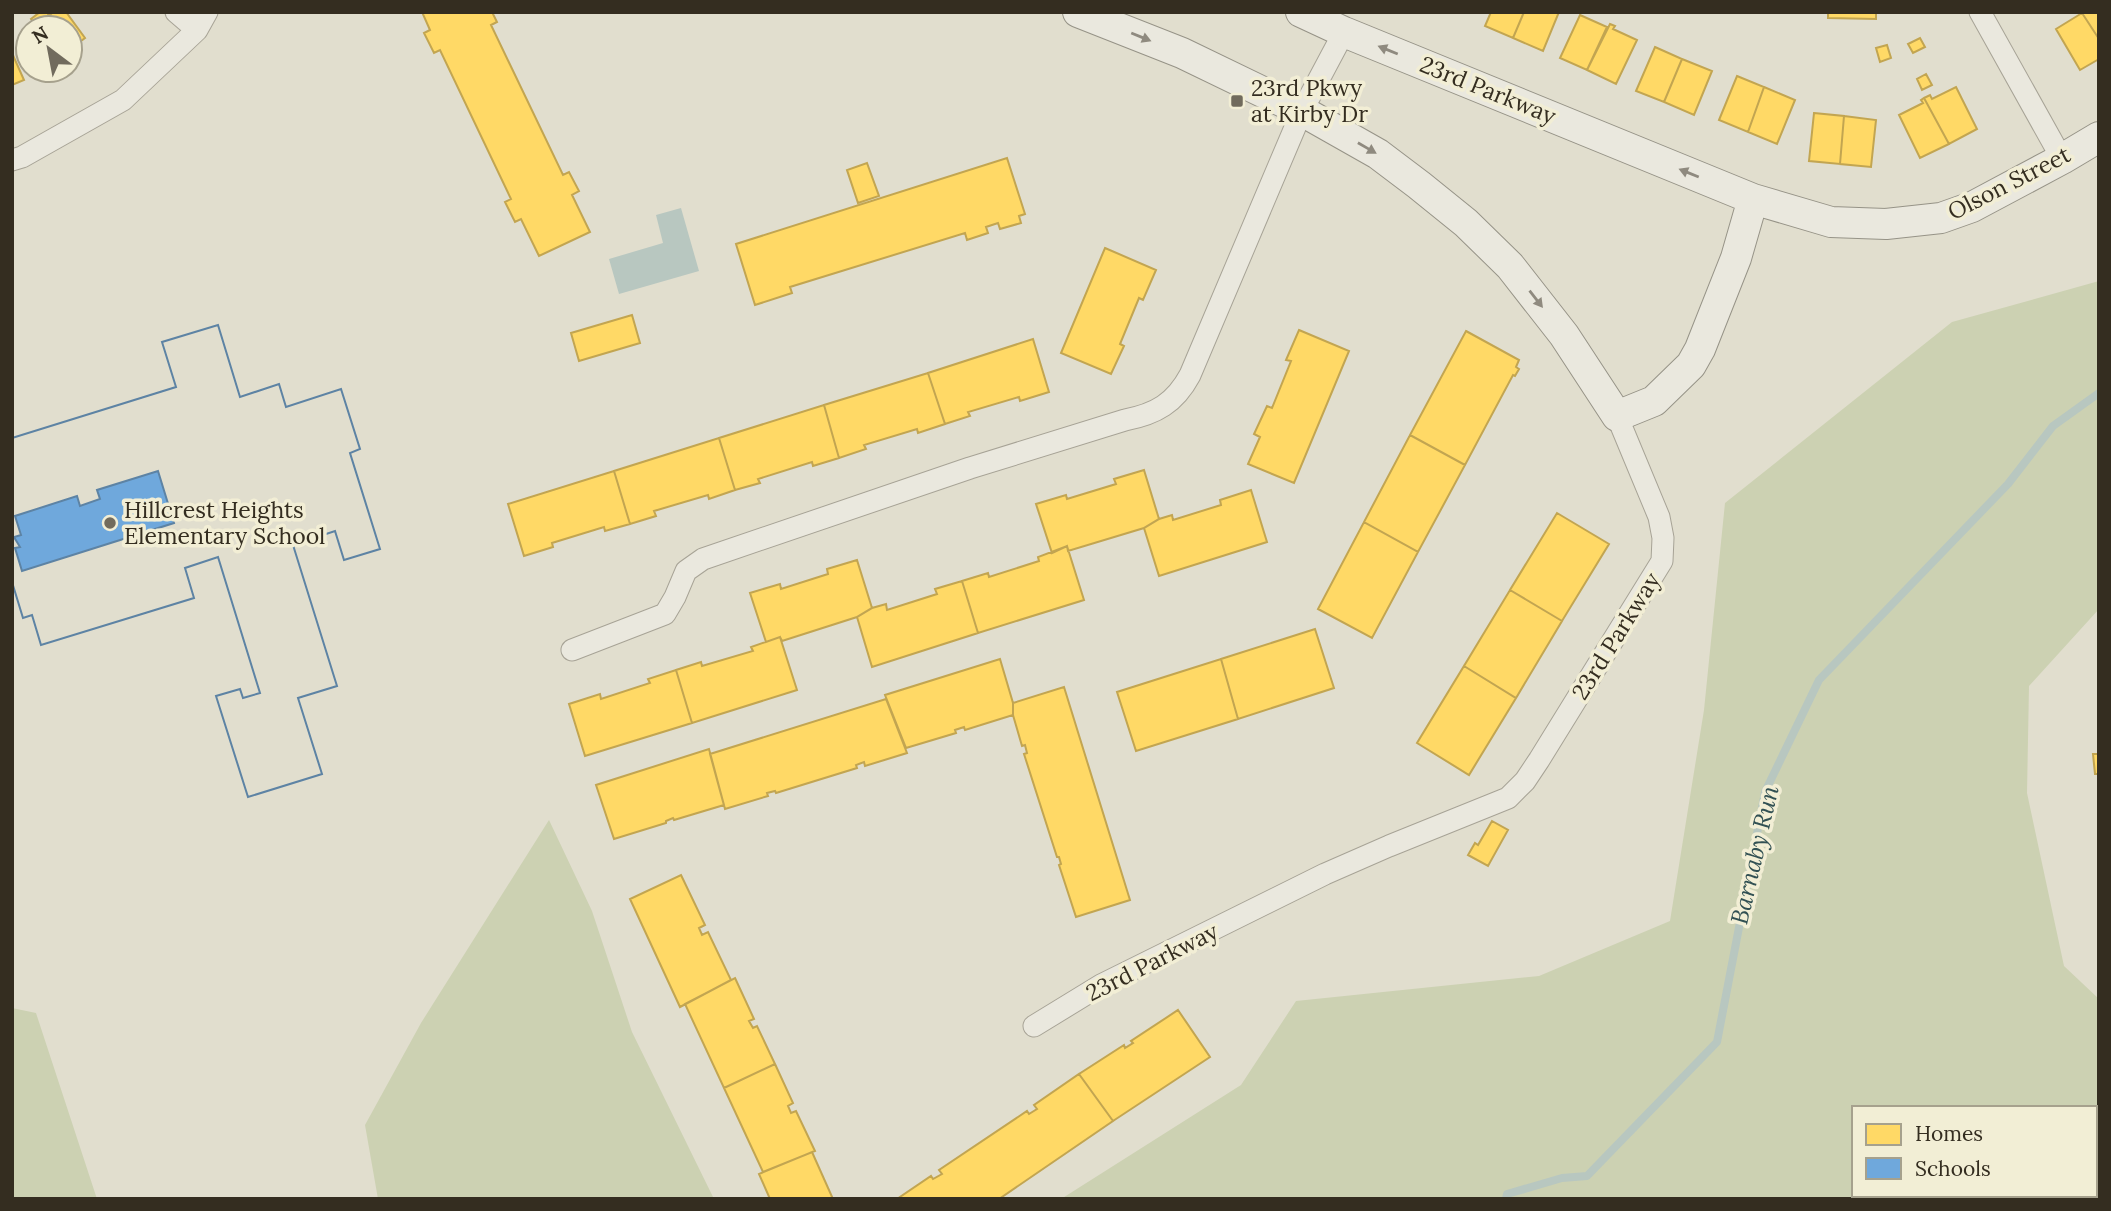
<svg xmlns="http://www.w3.org/2000/svg" width="2111" height="1211" font-family="Lora,serif">
	<rect width="100%" height="100%" fill="#e1dece"/>
	<!-- green -->
	<path fill="#ccd1b2" fill-rule="evenodd" d="M2099,281v328l-70,77 -2,107 37,173 35,33v200h-1038l180,-114 55,-84 243,-25 131,-55 34,-211 21,-207 227,-181zM1854,1108h241v87h-241z
		M549,820l43,91 40,121 82,167h-336l-13,-74 56,-102z
		M12,1008l24,5 61,186h-85z"/>
	<!-- water -->
	<path fill="#b8c7c0" d="M681,208l18,63 -80,23 -10,-35 54,-16 -7,-28z"/>
	<!-- homes -->
	<path fill="#ffd966" stroke="#c2a551" stroke-width="2" d="M40,12h7l2,4 4,-4h13l19,26 -15,11v-21h-37l3,-2 -5,-7z
		M422,12h70l5,10 -6,3 72,150 6,-3 10,19 -7,4 18,37 -51,24 -18,-37 -6,3 -10,-20 6,-3 -71,-149 -6,3 -10,-20 6,-3z
		M1491,12h33l-11,26 -28,-12z
		M1524,12h35l-16,39 -30,-13z
		M1828,12h48v7l-48,-1z
		M2083,12h16v27l-17,-26z
		M2082,13l17,26v20l-19,11 -24,-41z
		M1580,15l27,12 -20,43 -27,-12z
		M1610,24l5,2 -2,3 24,11 -21,44 -29,-14z
		M1920,38l5,9 -12,6 -5,-9z
		M1887,45l4,13 -11,4 -4,-14z
		M1655,47l27,12 -18,43 -28,-11z
		M12,53l12,27 -12,5z
		M1682,59l30,12 -18,44 -30,-13z
		M1926,74l6,11 -10,5 -5,-11z
		M1737,76l27,11 -16,45 -29,-12z
		M1764,87l31,13 -18,44 -29,-12z
		M1956,87l21,42 -28,15 -25,-46 6,-3 2,4z
		M1924,98l25,46 -29,14 -21,-43 24,-12 -2,-3z
		M1814,113l30,3 -4,48 -31,-3z
		M1844,116l32,4 -5,47 -31,-3z
		M1007,158l18,56 -6,2 2,7 -21,6 -2,-6 -12,4 2,6 -21,7 -2,-7 -175,54 2,6 -37,12 -19,-61z
		M867,163l12,33 -21,7 -11,-33z
		M1105,248l51,22 -13,30 -4,-2 -19,46 4,2 -13,28 -50,-21z
		M632,315l8,28 -61,18 -8,-28z
		M1299,330l50,21 -55,132 -46,-19 12,-27 -6,-3 13,-28 5,2 19,-47 -5,-1z
		M1466,331l53,29 -3,7 3,2 -4,7 -2,-1 -48,90 -55,-30z
		M1033,339l16,53 -29,9 -1,-4 -51,15 2,4 -25,8 -17,-51z
		M928,373l17,51 -27,9 -1,-4 -53,16 2,4 -27,9 -15,-53z
		M824,405l15,53 -26,8 -1,-4 -54,17 2,4 -25,7 -16,-52z
		M1410,435l55,30 -47,87 -54,-30z
		M719,438l16,52 -26,9 -1,-4 -54,16 2,5 -26,8 -16,-53z
		M1144,470l15,49 -15,9 -76,23 -1,-5 -15,7 -16,-49 30,-9 1,4 49,-15 -2,-5z
		M614,471l16,53 -25,7 -1,-4 -52,16 1,4 -29,9 -16,-52z
		M1251,490l16,52 -108,34 -15,-48 15,-9 13,-4 1,5 48,-15 -1,-5z
		M1557,513l52,31 -47,77 -52,-31z
		M1364,522l54,30 -46,86 -54,-29z
		M1067,546l17,54 -106,33 -16,-52 26,-8 1,4 50,-16 -1,-4z
		M857,560l15,48 -15,9 -75,24 -2,-4 -14,5 -16,-49 30,-9 1,5 47,-15 -1,-5z
		M962,581l16,52 -106,34 -15,-50 15,-9 14,-4 1,6 50,-16 -2,-5z
		M1510,590l52,31 -46,77 -52,-32z
		M1315,629l19,59 -96,31 -17,-60z
		M780,637l17,53 -105,33 -16,-53 25,-8 1,4 51,-15 -2,-4z
		M1000,659l13,44v12l-48,15 -1,-3 -9,3 1,3 -50,15 -21,-53z
		M1221,659l17,60 -102,32 -19,-59z
		M1464,666l52,32 -47,77 -52,-32z
		M676,670l16,53 -107,33 -16,-52 31,-10 1,5 49,-16 -2,-4z
		M1064,687l66,213 -54,17 -17,-52 2,-1 -2,-7h-2l-33,-103 3,-1 -2,-8 -3,1 -9,-31v-12z
		M886,699l21,54 -42,13 -1,-4 -8,3 1,3 -81,25 -1,-2 -8,2 1,3 -43,13 -15,-55z
		M709,749l15,56 -50,15 -1,-2 -7,3v2l-52,16 -18,-54z
		M2093,754h6v20h-4z
		M1492,821l16,9 -20,36 -20,-11 7,-12 3,2z
		M681,875l24,50 -6,3 3,7 6,-3 23,48 -51,27 -50,-108z
		M735,978l19,41 -5,2 4,7 4,-2 18,38 -51,24 -39,-84z
		M1178,1010l32,47 -97,64 -34,-47 45,-29 1,3 8,-5 -2,-2z
		M775,1064l18,39 -5,3 3,7 5,-2 19,40 -52,21 -39,-84z
		M1079,1074l34,47 -114,78h-102l34,-23 2,3 9,-5 -3,-4 88,-59 2,3 8,-5 -3,-4z
		M812,1152l21,47h-63l-11,-25z"/>
	<!-- schools -->
	<path fill="#6fa8dc" stroke="#5d83a4" stroke-width="2" fill-rule="evenodd" d="M218,325l22,72 39,-13 7,23 55,-18 19,60 -10,4 30,96 -36,11 -9,-29 -42,14 44,141 -39,12 24,76 -74,23 -32,-101 24,-7 3,9 17,-5 -42,-136 -33,11 9,30 -153,47 -9,-30 -9,3 -11,-36v-144l164,-51 -14,-45zM158,471l16,52 -152,48 -7,-23 5,-1 -6,-10 7,-2 -6,-19 62,-20 3,10 20,-7 -3,-9z
		M218,325l22,72 39,-13 7,23 55,-18 19,60 -10,4 30,96 -36,11 -9,-29 -42,14 44,141 -39,12 24,76 -74,23 -32,-101 24,-7 3,9 17,-5 -42,-136 -33,11 9,30 -153,47 -9,-30 -9,3 -11,-36v-144l164,-51 -14,-45z"/>
	<g fill="none" stroke-linecap="round" stroke-linejoin="round">
		<!-- stream -->
		<path stroke="#b8c7c0" stroke-width="8" d="M1506,1199l1,-5 55,-16 25,-2 130,-134 48,-250 54,-112 189,-196 45,-58 46,-33"/>
		<!-- street casing -->
		<g stroke="#a7a396" stroke-width="23">
			<path id="street" d="M176,12l21,18
				M1980,12l82,147
				M12,160l10,-3 101,-57 74,-70 10,-18
				M572,650l93,-36 10,-17 11,-26 17,-12 267,-91 155,-48c31,-6 50,-17 65,-45l112,-264 42,-79
				M1034,1026l67,-41 224,-111 64,-28 119,-48 17,-17 14,-21 123,-199 1,-23 -4,-21 -42,-101"/>
		</g>
		<!-- secondary casing -->
		<g stroke="#969387" stroke-width="32">
			<path id="secondary" d="M1078,12l104,41 120,58 76,43 41,31 47,38 44,43 54,69 53,81 37,-15 37,-36 9,-16 36,-91 17,-59
				M1301,12l43,20 409,167 78,23 55,2 55,-6 31,-11 90,-48 37,-22"/>
		</g>
		<!-- street -->
		<use href="#street" stroke="#eae8de" stroke-width="21"/>
		<!-- secondary -->
		<use href="#secondary" stroke="#eae8de" stroke-width="30"/>
	</g>
	<!-- one-way arrows -->
	<defs><path id="oneway-solid" d="M-6-.8H1V-3.2L6.5 0L1 3.2V.8H-6Z" transform="scale(1.75)"/></defs>
	<g fill="#8f8a7f">
		<use href="#oneway-solid" transform="translate(1141 37) rotate(22)"/>
		<use href="#oneway-solid" transform="translate(1388 50) rotate(-158)"/>
		<use href="#oneway-solid" transform="translate(1367 148) rotate(30)"/>
		<use href="#oneway-solid" transform="translate(1689 173) rotate(-158)"/>
		<use href="#oneway-solid" transform="translate(1536 299) rotate(52)"/>
	</g>
	<!-- markers -->
	<g fill="#716b5d" stroke="#f2eed5" stroke-width="2.5">
		<rect x="1230" y="94" width="14" height="14" rx="3.5"/>
		<circle cx="110" cy="523" r="7"/>
	</g>
	<g text-anchor="middle" stroke-width="7" stroke-linejoin="round" paint-order="stroke">
		<!-- poi labels -->
		<g font-size="23" fill="#342d20" stroke="#f2eed5" text-anchor="start">
			<text x="1251" y="96">23rd Pkwy<tspan x="1251" dy="26">at Kirby Dr</tspan></text>
			<text x="124" y="518">Hillcrest Heights<tspan x="124" dy="26">Elementary School</tspan></text>
		</g>
		<!-- street labels -->
		<g font-size="23" fill="#342d20" stroke="#f2eed5">
			<text transform="translate(1488 90) rotate(22)" y="8">23rd Parkway</text>
			<text transform="translate(2009 183) rotate(-27)" y="8">Olson Street</text>
			<text transform="translate(1616 636) rotate(-58)" y="8">23rd Parkway</text>
			<text transform="translate(1152 962) rotate(-27)" y="8">23rd Parkway</text>
		</g>
		<!-- water labels -->
		<g font-size="24" font-style="italic" fill="#315053" stroke="#f2eed5">
			<text transform="translate(1755 855) rotate(-77)" y="8">Barnaby Run</text>
		</g>
	</g>
	<!-- border -->
	<rect width="2111" height="1211" fill="none" stroke="#342d20" stroke-width="28"/>
	<!-- legend -->
	<rect x="1852" y="1106" width="245" height="91" fill="#f2eed5" stroke="#a6a18d" stroke-width="2"/>
	<rect x="1866" y="1124" width="35" height="21" fill="#ffd966" stroke="#a6a18d" stroke-width="2"/>
	<text x="1915" y="1141" font-size="21" fill="#342d20">Homes</text>
	<rect x="1866" y="1158" width="35" height="21" fill="#6fa8dc" stroke="#a6a18d" stroke-width="2"/>
	<text x="1915" y="1176" font-size="21" fill="#342d20">Schools</text>
	<!-- north arrow -->
	<g transform="translate(49 49) rotate(328)"><circle r="33" fill="#f2eed5" stroke="#a6a18d" stroke-width="2"/>
	<path d="M0-5L12 26L0 18L-12 26Z" fill="#716b5d"/>
	<text y="-10" font-size="19" font-weight="bold" text-anchor="middle" fill="#342d20">N</text>
	</g>
</svg>
